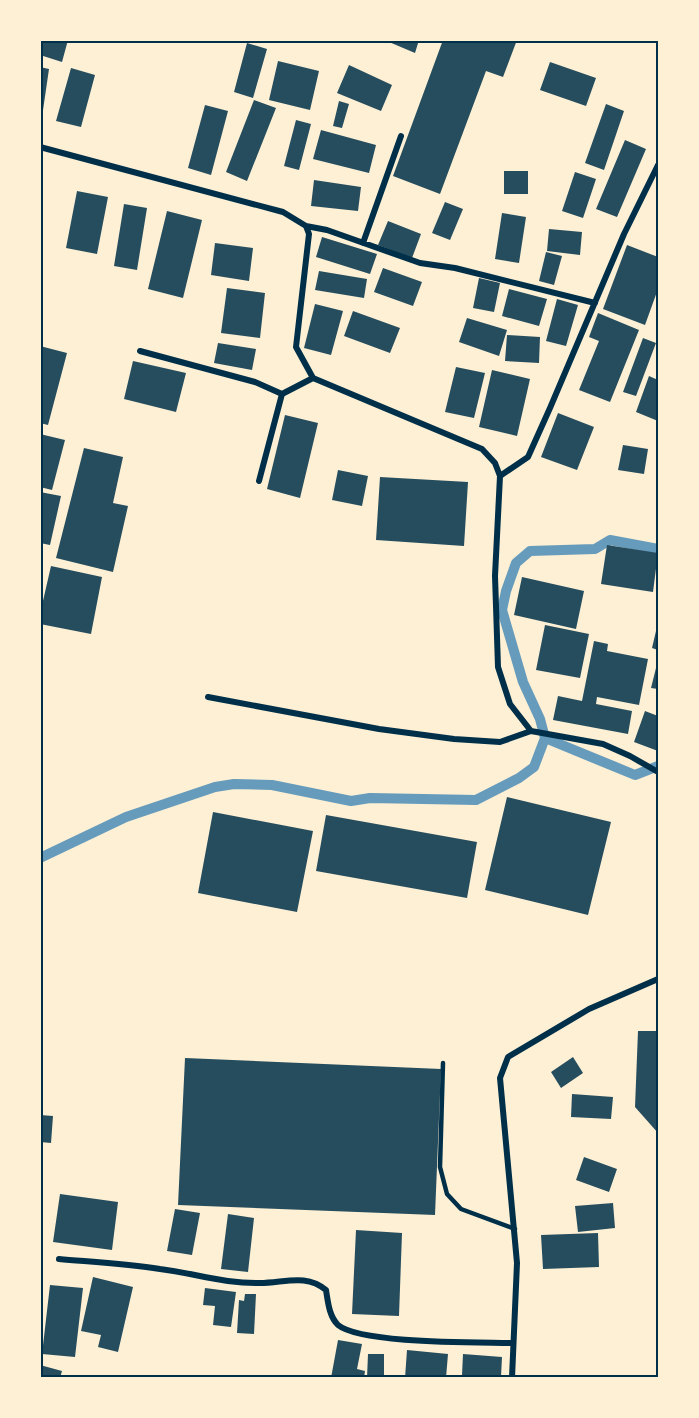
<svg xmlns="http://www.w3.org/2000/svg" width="699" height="1418" font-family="Manrope,sans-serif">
	<rect width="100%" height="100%" fill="#fdf0d5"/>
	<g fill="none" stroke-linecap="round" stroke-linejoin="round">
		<!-- stream -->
		<path stroke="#669bbc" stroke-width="10" d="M545,738l90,37 23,-9
			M40,858l86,-41 89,-30 19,-3 38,1 79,16 19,-3 106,2 43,-22 15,-11 11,-29 -5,-19 -17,-37 -21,-72 4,-19 10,-28 14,-12 65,-2 15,-9 48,9"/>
	</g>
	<!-- building -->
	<path fill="#264d5e" d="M40,40h28l-6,22 -22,-7z
		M390,40h29l-4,13 -26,-11z
		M443,40h74l-14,37 -17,-6 -46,123 -47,-18z
		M247,43l20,6 -14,49 -19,-6z
		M278,61l41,10 -9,39 -41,-10z
		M550,62l46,16 -10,28 -46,-16z
		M349,65l43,20 -11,26 -44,-18z
		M40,67l9,2 -7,48h-2z
		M71,68l24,7 -14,52 -25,-6z
		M254,100l22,8 -29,73 -21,-9z
		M339,101l10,3 -7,24 -9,-2z
		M606,104l18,7 -20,59 -19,-7z
		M205,105l23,6 -17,64 -23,-7z
		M296,120l15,4 -12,46 -15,-4z
		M321,130l55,15 -7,28 -56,-14z
		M625,140l21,9 -29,68 -21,-8z
		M504,171h24v23h-24z
		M575,172l21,7 -13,39 -21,-7z
		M314,180l47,7 -3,24 -47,-5z
		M77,191l31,6 -11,57 -31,-6z
		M445,202l18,7 -13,31 -18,-7z
		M124,204l23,4 -10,62 -23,-4z
		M167,211l35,9 -19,78 -35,-9z
		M502,213l24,4 -7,46 -24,-4z
		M388,221l33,13 -9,24 -34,-13z
		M549,229l33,3 -2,23 -33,-4z
		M322,237l55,17 -7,20 -54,-17z
		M215,243l38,5 -4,33 -38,-6z
		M627,245l31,12v32l-13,36 -42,-16z
		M546,252l16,4 -8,29 -15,-4z
		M383,268l39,14 -9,24 -39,-14z
		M319,271l48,8 -3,19 -49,-8z
		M479,278l21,5 -6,29 -21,-4z
		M227,288l38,5 -5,45 -39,-5z
		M509,289l38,10 -8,27 -37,-10z
		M557,299l21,6 -12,41 -20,-5z
		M315,304l28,7 -12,44 -27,-7z
		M353,311l47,17 -10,25 -46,-17z
		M598,313l41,17 -29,72 -31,-12 20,-49 -10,-4z
		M467,318l40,12 -8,26 -40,-14z
		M507,335l33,2 -1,26 -34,-2z
		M643,338l13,5 -20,53 -13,-4z
		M218,343l38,6 -4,21 -38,-7z
		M40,346l27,7 -19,72 -8,-2z
		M133,361l53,12 -10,39 -52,-13z
		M456,367l29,6 -11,45 -29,-6z
		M492,370l38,9 -13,57 -38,-9z
		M649,376l9,4v41l-22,-9z
		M558,413l36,14 -17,43 -36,-13z
		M285,415l33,8 -18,75 -33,-9z
		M40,434l25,6 -13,50 -12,-3z
		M623,445l25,4 -4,25 -26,-4z
		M84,448l39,9 -10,46 15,3 -15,66 -57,-14z
		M338,470l30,6 -6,30 -30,-6z
		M380,477l88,5 -4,64 -88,-6z
		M40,492l21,4 -11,49 -10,-2z
		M607,545l51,8 -5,39 -52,-8z
		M51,566l51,11 -11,57 -51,-10v-10z
		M522,577l62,14 -8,38 -62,-14z
		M545,625l44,9 -9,44 -44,-8z
		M656,631l2,1v18l-6,-2z
		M594,641l14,3 -1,7 41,8 -9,46 -42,-8 -1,7 36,7 -4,23 -75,-14 5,-24 24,5z
		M658,660v29l-7,-1z
		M645,711l13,5v35l-24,-9z
		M507,797l104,25 -23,93 -103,-25z
		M213,812l100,19 -16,81 -99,-19z
		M326,815l151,27 -10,56 -151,-27z
		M638,1031h20v102l-23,-26z
		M573,1057l10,16 -22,15 -10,-16z
		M185,1058l256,11 -6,146 -257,-10z
		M572,1094l41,3 -2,22 -40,-2z
		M40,1115l13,1 -2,27 -11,-1z
		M584,1157l33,12 -8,23 -33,-12z
		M60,1194l58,8 -6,48 -59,-8z
		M613,1203l2,25 -37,4 -3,-26z
		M175,1209l25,4 -8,42 -25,-4z
		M228,1214l26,4 -6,54 -27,-3z
		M356,1230l46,3 -3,83 -47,-2z
		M598,1233l1,34 -56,2 -2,-34z
		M93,1277l40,10 -15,65 -20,-5 3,-12 -20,-4z
		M50,1285l33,3 -8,69 -33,-3z
		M205,1288l31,4 -5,35 -18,-2 2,-19 -12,-1z
		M245,1294h11l-2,40 -17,-1 2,-33 5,1z
		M338,1340l24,4 -5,25 8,2 -1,7h-33z
		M407,1350l41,4 -2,24h-41z
		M368,1354h16v24h-17z
		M463,1354l39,3 -1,20 -39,-2z
		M40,1365l22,6 -2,7h-20z"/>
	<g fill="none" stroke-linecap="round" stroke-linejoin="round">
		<!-- service -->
		<path stroke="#003049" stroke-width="4.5" d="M443,1063l-3,104 7,27 14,15 54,20"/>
		<!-- minor -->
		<path stroke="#003049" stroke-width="6" d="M40,147l243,65 23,14 3,8 -13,113 17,31 169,71 13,14 5,13 -5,100 3,91 12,37 21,27
			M306,226l21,4 93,33 35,5 140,35
			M363,243l38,-107
			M140,351l115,31 27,12 31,-16
			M500,476l28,-19 22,-49 74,-174 34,-69
			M259,481l23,-87
			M208,697l171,32 75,10 46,3 31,-11 72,13 27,12 28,16
			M59,1259c34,3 68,5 101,10 33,4 66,15 100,14 24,0 46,-10 66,7 2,12 3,26 12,35 23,19 141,17 175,18
			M512,1378l5,-115 -17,-185 8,-21 81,-48 69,-30"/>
	</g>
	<!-- border -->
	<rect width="699" height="1418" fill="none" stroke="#fdf0d5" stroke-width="84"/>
	<rect x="42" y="42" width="615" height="1334" fill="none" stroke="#003049" stroke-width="2"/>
</svg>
